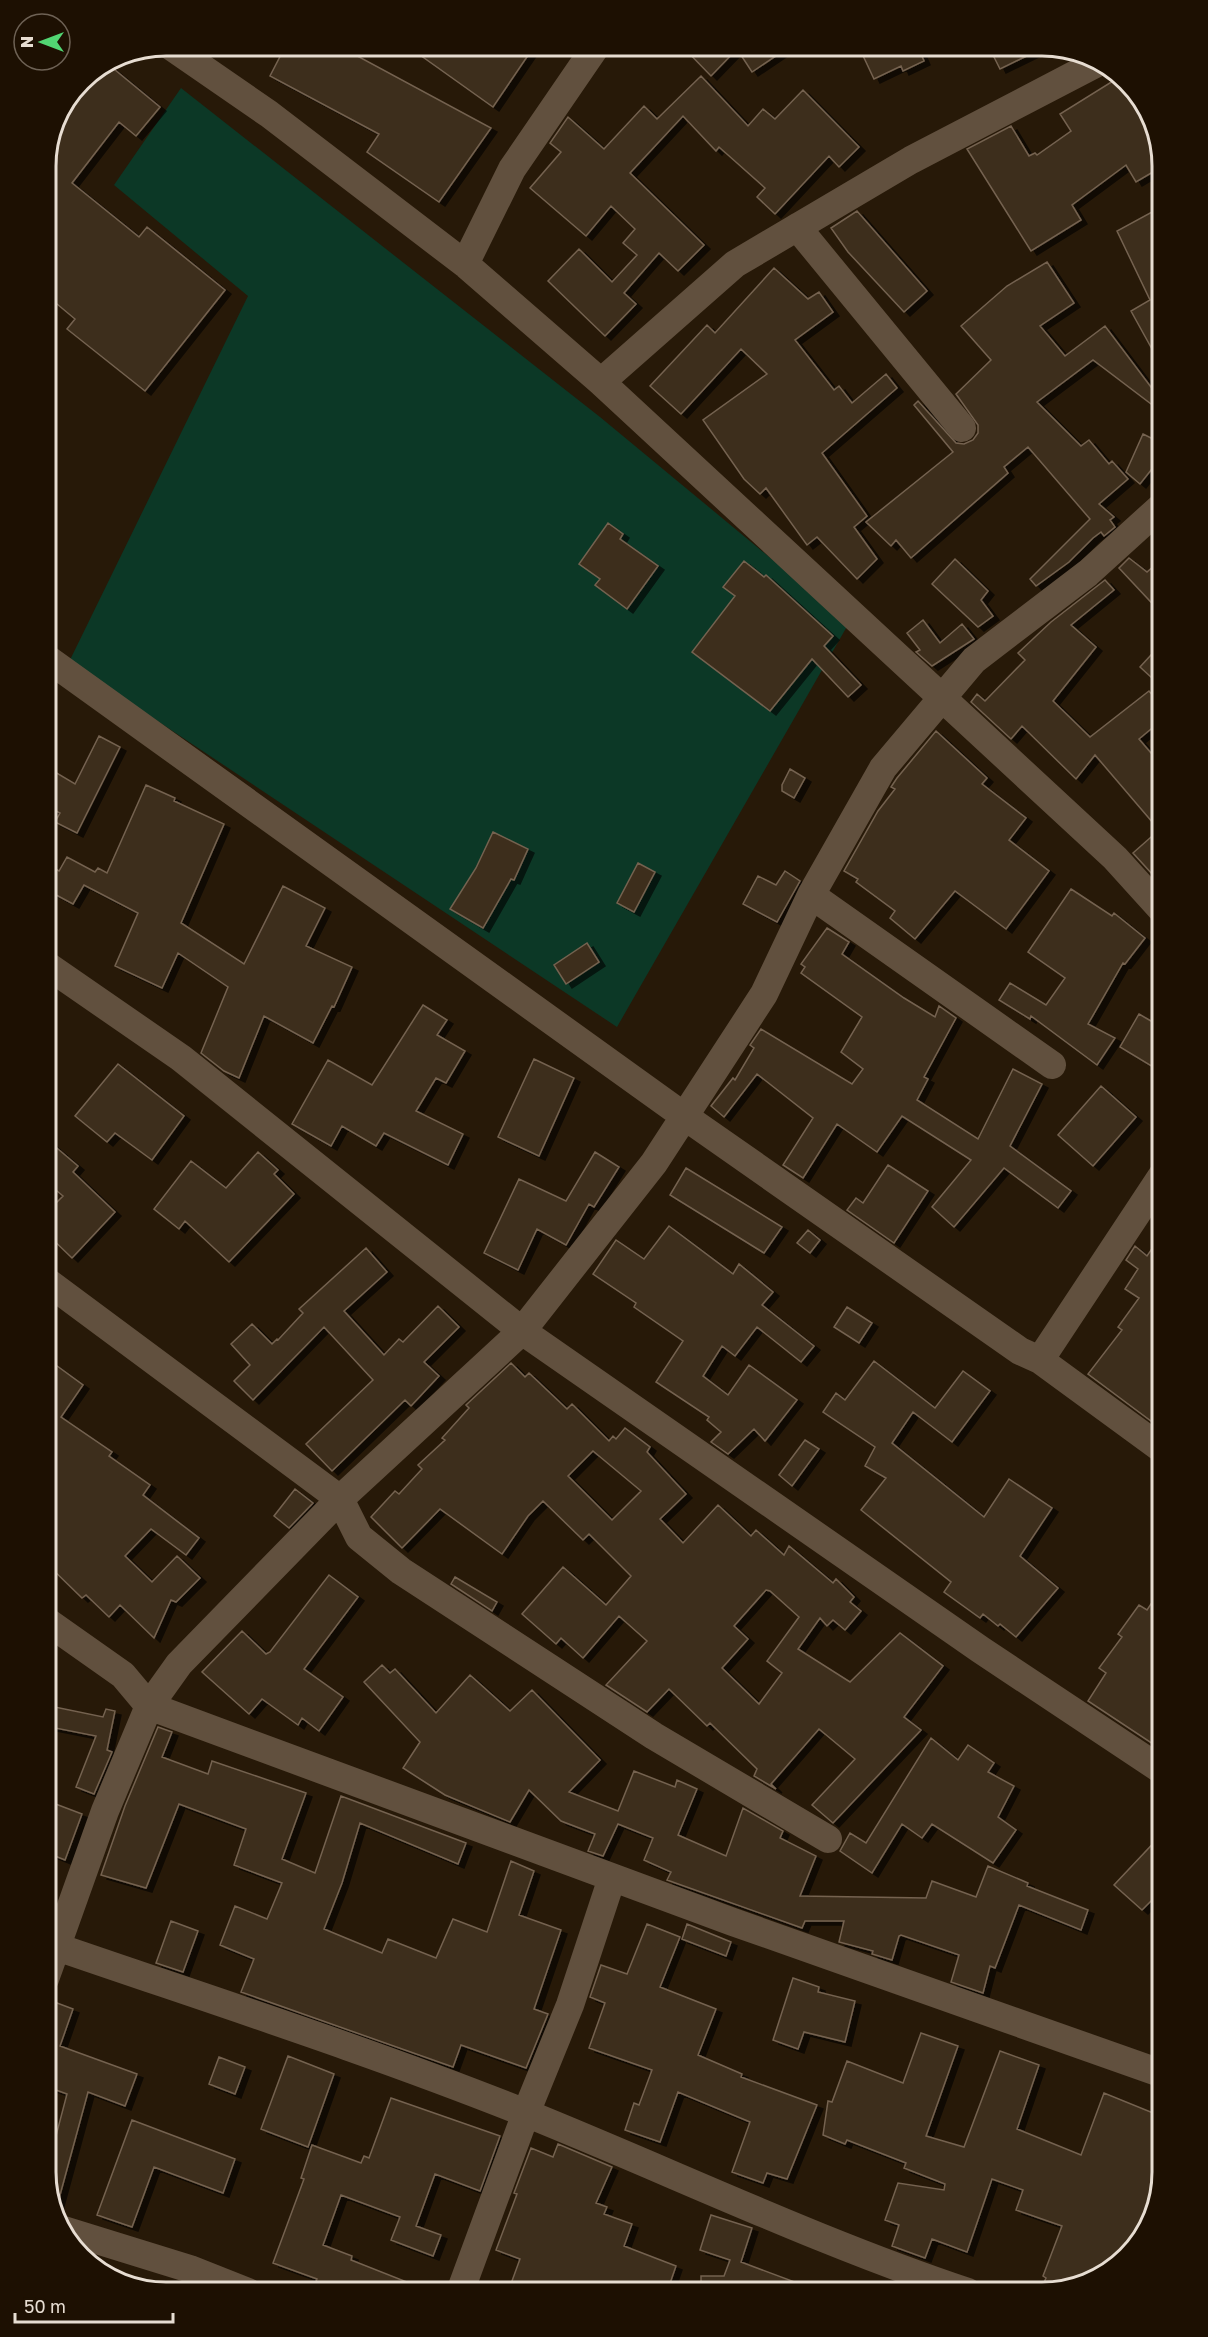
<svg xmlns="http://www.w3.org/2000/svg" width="1208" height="2337" font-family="'Golos Text',sans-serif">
	<defs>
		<filter id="shadow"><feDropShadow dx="6" dy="4" stdDeviation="0" flood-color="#0009"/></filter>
	</defs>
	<rect width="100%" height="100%" fill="#271908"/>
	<!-- green -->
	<path fill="#0c3826" d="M181,88l419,329 249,206 -232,404 -548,-365 179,-366 -134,-111z"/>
	<!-- building -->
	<path fill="#3d2e1c" stroke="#746250" stroke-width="1.5" fill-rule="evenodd" filter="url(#shadow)" d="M286,45h51l154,83 -52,74 -72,-50 12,-18 -109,-58z
		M406,45h129l-42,62z
		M681,45h111l-40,27 -15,-23 -26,27z
		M858,45h59l7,16 -21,10 -2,-5 -27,13z
		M988,45h61l-49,24z
		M109,65l51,42 -24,29 -17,-14 -47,61 67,54 8,-10 78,63 -80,101 -78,-62 8,-10 -30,-25v-136l9,-39 26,-39 21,-13 4,3z
		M701,76l47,50 15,-17 12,10 28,-29 56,57 -20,20 -10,-11 -54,58 -18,-17 8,-9 -46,-41 -3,4 -33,-35 -53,57 74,72 -26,26 -19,-18 -35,40 12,11 -31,32 -57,-55 31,-32 33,33 25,-27 -14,-12 12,-14 -24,-23 -25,30 -56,-48 31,-36 -11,-9 18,-26 36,32 40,-43 13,13z
		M1121,76l33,44 9,46 -27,16 -10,-17 -54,40 9,15 -50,31 -64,-102 44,-23 18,30 6,-3 2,2 34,-24 -11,-17z
		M1163,206v163l-32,-58 19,-11 -33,-69z
		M857,211l70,80 -23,21 -56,-60 -17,-24z
		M1047,262l27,41 -34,23 25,30 40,-30 58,77v10l-70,-53 -56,42 44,44 8,-6 20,24 3,-3 16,18 -29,25 15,13 -4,3 5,7 -11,9 -3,-4 -8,6 -24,24 -33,24 -6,-7 60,-60 -62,-72 -24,20 4,6 -97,85 -15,-18 -5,6 -25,-24 87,-70 -39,-47 4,-4 38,42 8,1 9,-4 5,-7v-8l-22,-31 35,-34 -30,-34 46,-40z
		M774,268l34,31 11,-7 14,20 -38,28 39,50 5,-4 13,17 34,-29 11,14 -75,65 45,63 -13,11 23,32 -20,20 -40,-42 -10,8 -41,-57 -6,6 -16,-15 -41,-59 64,-46 -26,-25 -60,65 -31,-28 57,-61 8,8z
		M1143,434l20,10v11l-23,29 -14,-12z
		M608,523l15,11 -3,5 38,27 -31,43 -32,-24 5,-6 -21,-15z
		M1129,558l18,14 8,-7 8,9v41l-44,-47z
		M955,559l33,32 -7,9 12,16 -15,11 -46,-43z
		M744,561l20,16 2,-2 67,61 -9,10 37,39 -13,12 -36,-38 -42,52 -78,-59 43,-56 -12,-9z
		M1105,580l9,10 -43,35 25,22 -43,54 37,36 59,-46 14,17v11l-24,20 24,28v119l-30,-33 26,-23 -64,-75 -19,24 -54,-53 -11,13 -40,-37 6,-8 8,7 40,-41 -7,-7 33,-31z
		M923,620l17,23 22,-19 12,15 -42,27 -16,-14 4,-2 -13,-17z
		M1163,642v46l-23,-21z
		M936,731l51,47 -5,6 44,34 -17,22 40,31 -43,58 -51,-38 -40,48 -25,-21 5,-7 -39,-29 2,-3 -14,-8 34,-60 17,-22 -4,-2 6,-9z
		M99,736l21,11 -43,86 -22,-11 5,-9 -15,-8v-39l30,18z
		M790,769l15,9 -11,20 -12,-7v-6z
		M146,785l29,13 -1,3 50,23 -43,99 63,41 39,-78 42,22 -19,38 46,21 -18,40 -2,-1 -19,37 -49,-27 -25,62 -15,-7 -23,-18 27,-66 -50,-34 -16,35 -47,-22 23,-53 -54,-28 -11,19 -28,-15v-26l14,8 8,-14 28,15 3,-4 9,5z
		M493,832l35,17 -14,31 -3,-1 -28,49 -33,-19 26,-41z
		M638,863l17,9 -21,40 -17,-9z
		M785,871l15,10 -23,41 -34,-18 15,-28 18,9z
		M1071,889l41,27 2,-3 31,25 -20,26 -2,-1 -35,61 27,14 -18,27 -66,-49 -1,3 -31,-19 11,-17 36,22 19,-27 -37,-26z
		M827,928l22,14 -7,12 62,44 31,19 4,-11 17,12 -32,59 4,2 -11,21 61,39 35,-70 29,15 -32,62 61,45 -13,17 -54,-40 -50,59 -22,-20 39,-47 -69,-44 -25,36 -40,-28 -34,54 -20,-13 30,-47 -56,-44 -33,43 -13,-11 22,-28 2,2 19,-32 -4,-3 11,-16 91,55 11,-15 -22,-17 21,-35 -61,-44 4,-6 -4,-3z
		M587,943l12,19 -33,22 -12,-19z
		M423,1005l24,15 -10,15 28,16 -19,32 -10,-5 -20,33 47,23 -15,31 -64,-32 -8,13 -34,-20 -11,20 -39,-22 36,-64 44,25z
		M1139,1014l24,14v45l-43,-26z
		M534,1059l40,19 -35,78 -41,-19z
		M118,1064l66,52 -32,44 -37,-27 -8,9 -32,-26z
		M1101,1086l35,31 -43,49 -35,-31z
		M45,1138l33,28 -5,6 42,40 -43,46 -27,-26v-18l18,-18 -18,-15z
		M258,1152l20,18 -4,4 20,20 -65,68 -44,-41 -6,8 -25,-20 37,-48 35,27z
		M595,1152l24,15 -25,40 -5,-3 -23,41 -29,-16 -19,41 -34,-17 35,-74 47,22z
		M888,1165l40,26 -34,52 -47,-33 9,-12 7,5z
		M686,1168l96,59 -18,26 -94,-58z
		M669,1226l64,48 6,-10 34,28 -11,13 52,41 -13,16 -44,-35 -22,29 -13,-10 -19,30 25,19 21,-30 48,35 -32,41 -11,-12 -26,25 -17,-12 10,-10 -14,-12 2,-3 -53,-35 27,-41 -49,-34 2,-4 -43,-29 23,-34 28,19z
		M808,1230l12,10 -10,13 -13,-10z
		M1163,1233v197l-75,-56 34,-44 -4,-3 21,-29 -14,-9 13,-20 -12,-9 9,-14 12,10z
		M366,1248l21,24 -43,39 40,44 15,-16 4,3 35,-36 21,21 -35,35 15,14 -28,30 -6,-6 -73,71 -26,-27 67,-64 -49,-53 -71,73 -19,-19 16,-16 -19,-21 21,-20 20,20 5,-5 1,1 25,-27 -4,-4z
		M847,1307l25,16 -13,20 -25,-16z
		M874,1361l61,47 28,-37 27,20 -38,51 -39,-30 -21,31 92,74 25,-38 43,29 -32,48 38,32 -42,49 -16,-13 -2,2 -15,-12 -3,4 -36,-26 7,-10 -90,-72 25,-32 -21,-12 10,-19 -52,-35 13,-19 9,7z
		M53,1363l30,22 -22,32 51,35 -3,4 41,29 -7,10 56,43 -13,17 -35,-26 -26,27 27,26 25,-26 23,22 -24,24 -5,-2 -17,38 -34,-33 -11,12 -23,-22 -4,3 -37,-36v-188z
		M511,1363l14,14 4,-4 38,36 5,-5 37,37 4,-5 3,3 9,-11 25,19 -3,5 39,42 -26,25 23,24 35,-38 33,31 5,-6 28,25 5,-9 44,37 3,-4 18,18 -4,5 11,9 -16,19 -12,-10 -6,6 -7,-8 -22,31 52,33 50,-49 43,33 -39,51 17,13 -88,93 -21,-18 43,-46 -36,-30 -48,55 5,5 -22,-13 3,-7 -47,-46 -3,3 -38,-37 -22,23 -41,-27 41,-44 -28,-25 -36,42 -22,-20 -5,6 -34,-30 41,-47 43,38 25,-29 -42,-42 -6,6 -40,-39 -15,15 -26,38 -62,-45 -38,39 -31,-31 24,-26 4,3 23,-25 -4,-4 27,-25 -3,-2 27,-30 -3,-3zM593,1451l48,40 -29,29 -44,-44zM766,1590l4,1 29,26 -32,44 15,12 -23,31 -37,-36 26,-29 -14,-13z
		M805,1440l14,9 -27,37 -13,-11z
		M295,1489l18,14 -24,25 -15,-12z
		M329,1575l29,22 -54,72 39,28 -24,34 -17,-13 -4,7 -36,-26 -13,15 -47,-42 40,-41 24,23 4,-2z
		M455,1577l42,25 -5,9 -41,-27z
		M1163,1586v151l-7,9 -68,-45 18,-28 -7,-5 23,-31 -4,-3 21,-29 8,5z
		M382,1665l8,8 5,-4 41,44 34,-38 40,36 22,-21 68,70 -31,32 49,19 16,-40 41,16 2,-7 20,9 -19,46 48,21 17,-48 40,23 -3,7 36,18 -16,40 126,2 6,-17 44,16 12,-31 40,17 -1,3 61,24 -7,20 -62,-25 -24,63 -5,-2 -7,27 -32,-11 8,-27 -58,-20 -2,1 -7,24 -20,-6 1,-3 -34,-9 5,-21h-39l-3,7 -135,-48 4,-8 -27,-12 9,-22 -35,-14 -15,32 -15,-5 7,-17 -34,-13 -32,-31 -19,32 -65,-27 -42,-27 17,-26 -56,-60z
		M45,1705l58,12 3,-8 9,2 -8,39 5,2 -18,42 -18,-7 20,-51 -51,-10z
		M158,1727l14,5 -10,25 46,17 4,-13 94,32 -24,66 33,14 26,-77 125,47 -8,21 -98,-41 -18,60 -18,46 58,24 6,-14 48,19 17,-39 34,13 24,-71 23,10 -15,44 42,15 -27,79 14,5 -22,54 -65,-23 -8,22 -212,-75 13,-33 -34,-14 15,-39 32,13 15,-36 -48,-18 12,-36 -67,-25 -33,84 -45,-13 24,-69z
		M931,1738l27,22 10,-15 26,18 -6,9 26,14 -16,31 18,13 -23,33 -61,-39 -10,14 -20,-14 -30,49 -32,-22 10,-18 16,10z
		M45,1800l37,14 -17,46 -20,-8z
		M1163,1833v56l-21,21 -28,-25z
		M171,1921l27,10 -15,41 -27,-9z
		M647,1924l33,13 -20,50 56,22 -18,46 44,19 -1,3 76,28 -30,74 -20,-6 -4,10 -31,-11 18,-50 -72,-30 -18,50 -35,-12 9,-27 5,2 13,-35 -63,-22 16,-45 -15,-6 11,-32 26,9z
		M687,1924l44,18 -5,14 -44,-17z
		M793,1978l26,9 -1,5 37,9 -10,41 -41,-10 -6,17 -25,-9z
		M49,2000l24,9 -13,37 77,28 -12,32 -37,-14 -34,125 -9,-45v-38l11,2 11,-42 -22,-8v-75z
		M921,2033l37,13 -32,90 38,11 36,-96 39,14 -22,64 64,26 23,-62 59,24v55l-20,67 -54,43 -49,10 6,-14 -3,-2 19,-50 -46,-16 7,-20 -31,-11 -25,73 -35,-13 -7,19 -33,-12 7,-21 -14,-5 13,-37 46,7 1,-6 -41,-16 2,-5 -59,-23 -2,4 -22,-9 5,-34 4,1 15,-41 56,22z
		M288,2056l46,18 -26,73 -47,-18z
		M219,2057l26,10 -10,27 -26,-10z
		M391,2098l109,38 -20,55 -45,-17 -19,52 25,9 -8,21 -42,-16 9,-23 -59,-22 -18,50 29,11 -1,4 81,32h-120l5,-13 -44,-16 31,-84 -3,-1 11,-33 49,18 3,-7 5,2z
		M132,2120l103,39 -12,34 -69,-26 -22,60 -35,-12z
		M558,2144l54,23 -16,36 11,4 -3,7 28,10 -8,22 52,20 -9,26h-159l12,-33 -24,-9 21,-56 -3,-1 17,-45 22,9z
		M711,2215l41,13 -11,34 75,28v2h-115v-16h23l6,-16 -30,-10z"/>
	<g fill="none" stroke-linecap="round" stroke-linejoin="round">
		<!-- minor -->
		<path stroke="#61503e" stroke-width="28" d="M169,45l100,69 196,150 136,118 514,476 48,53
			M797,227l165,201
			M465,264l47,-95 85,-124
			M601,382l134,-118 176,-104 186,-97
			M45,657l639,459 336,235 20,9 123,90
			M811,895l241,170
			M45,964l136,94 341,273 459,319 182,121
			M45,1280l295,219 19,38 42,34 253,165 174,103
			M1040,1360l123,-186
			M45,1620l78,55 26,31 584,216 430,152
			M57,1947c157,54 316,105 471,167 146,59 290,128 440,178
			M45,1979l60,-168 44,-105 30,-42 161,-165 182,-168 132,-168 110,-169 47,-99 72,-127 91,-108 114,-87 75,-68
			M64,2230l126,39 58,23
			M460,2292l66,-179 44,-108 42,-127"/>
	</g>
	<!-- crop -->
	<path d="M0 0H1208V2337H0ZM166 56H1042A110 110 0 0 1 1152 166V2172A110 110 0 0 1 1042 2282H166A110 110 0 0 1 56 2172V166A110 110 0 0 1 166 56Z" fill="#1d1002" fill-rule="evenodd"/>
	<path fill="none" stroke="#e7ddd2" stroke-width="3" d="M166 56H1042A110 110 0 0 1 1152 166V2172A110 110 0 0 1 1042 2282H166A110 110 0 0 1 56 2172V166A110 110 0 0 1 166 56Z"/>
	<!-- north arrow -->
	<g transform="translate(42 42) rotate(270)"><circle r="28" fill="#1d1002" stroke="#6e6255" stroke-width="1.5"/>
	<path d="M0-4.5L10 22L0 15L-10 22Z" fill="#52d673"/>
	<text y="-9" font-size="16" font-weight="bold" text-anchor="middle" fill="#e7ddd2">N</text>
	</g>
	<!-- scale -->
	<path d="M15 2313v9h158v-9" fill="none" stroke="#e7ddd2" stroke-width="3"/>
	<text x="24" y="2313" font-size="18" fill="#e7ddd2" stroke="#1d1002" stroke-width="4.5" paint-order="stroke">50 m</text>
</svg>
